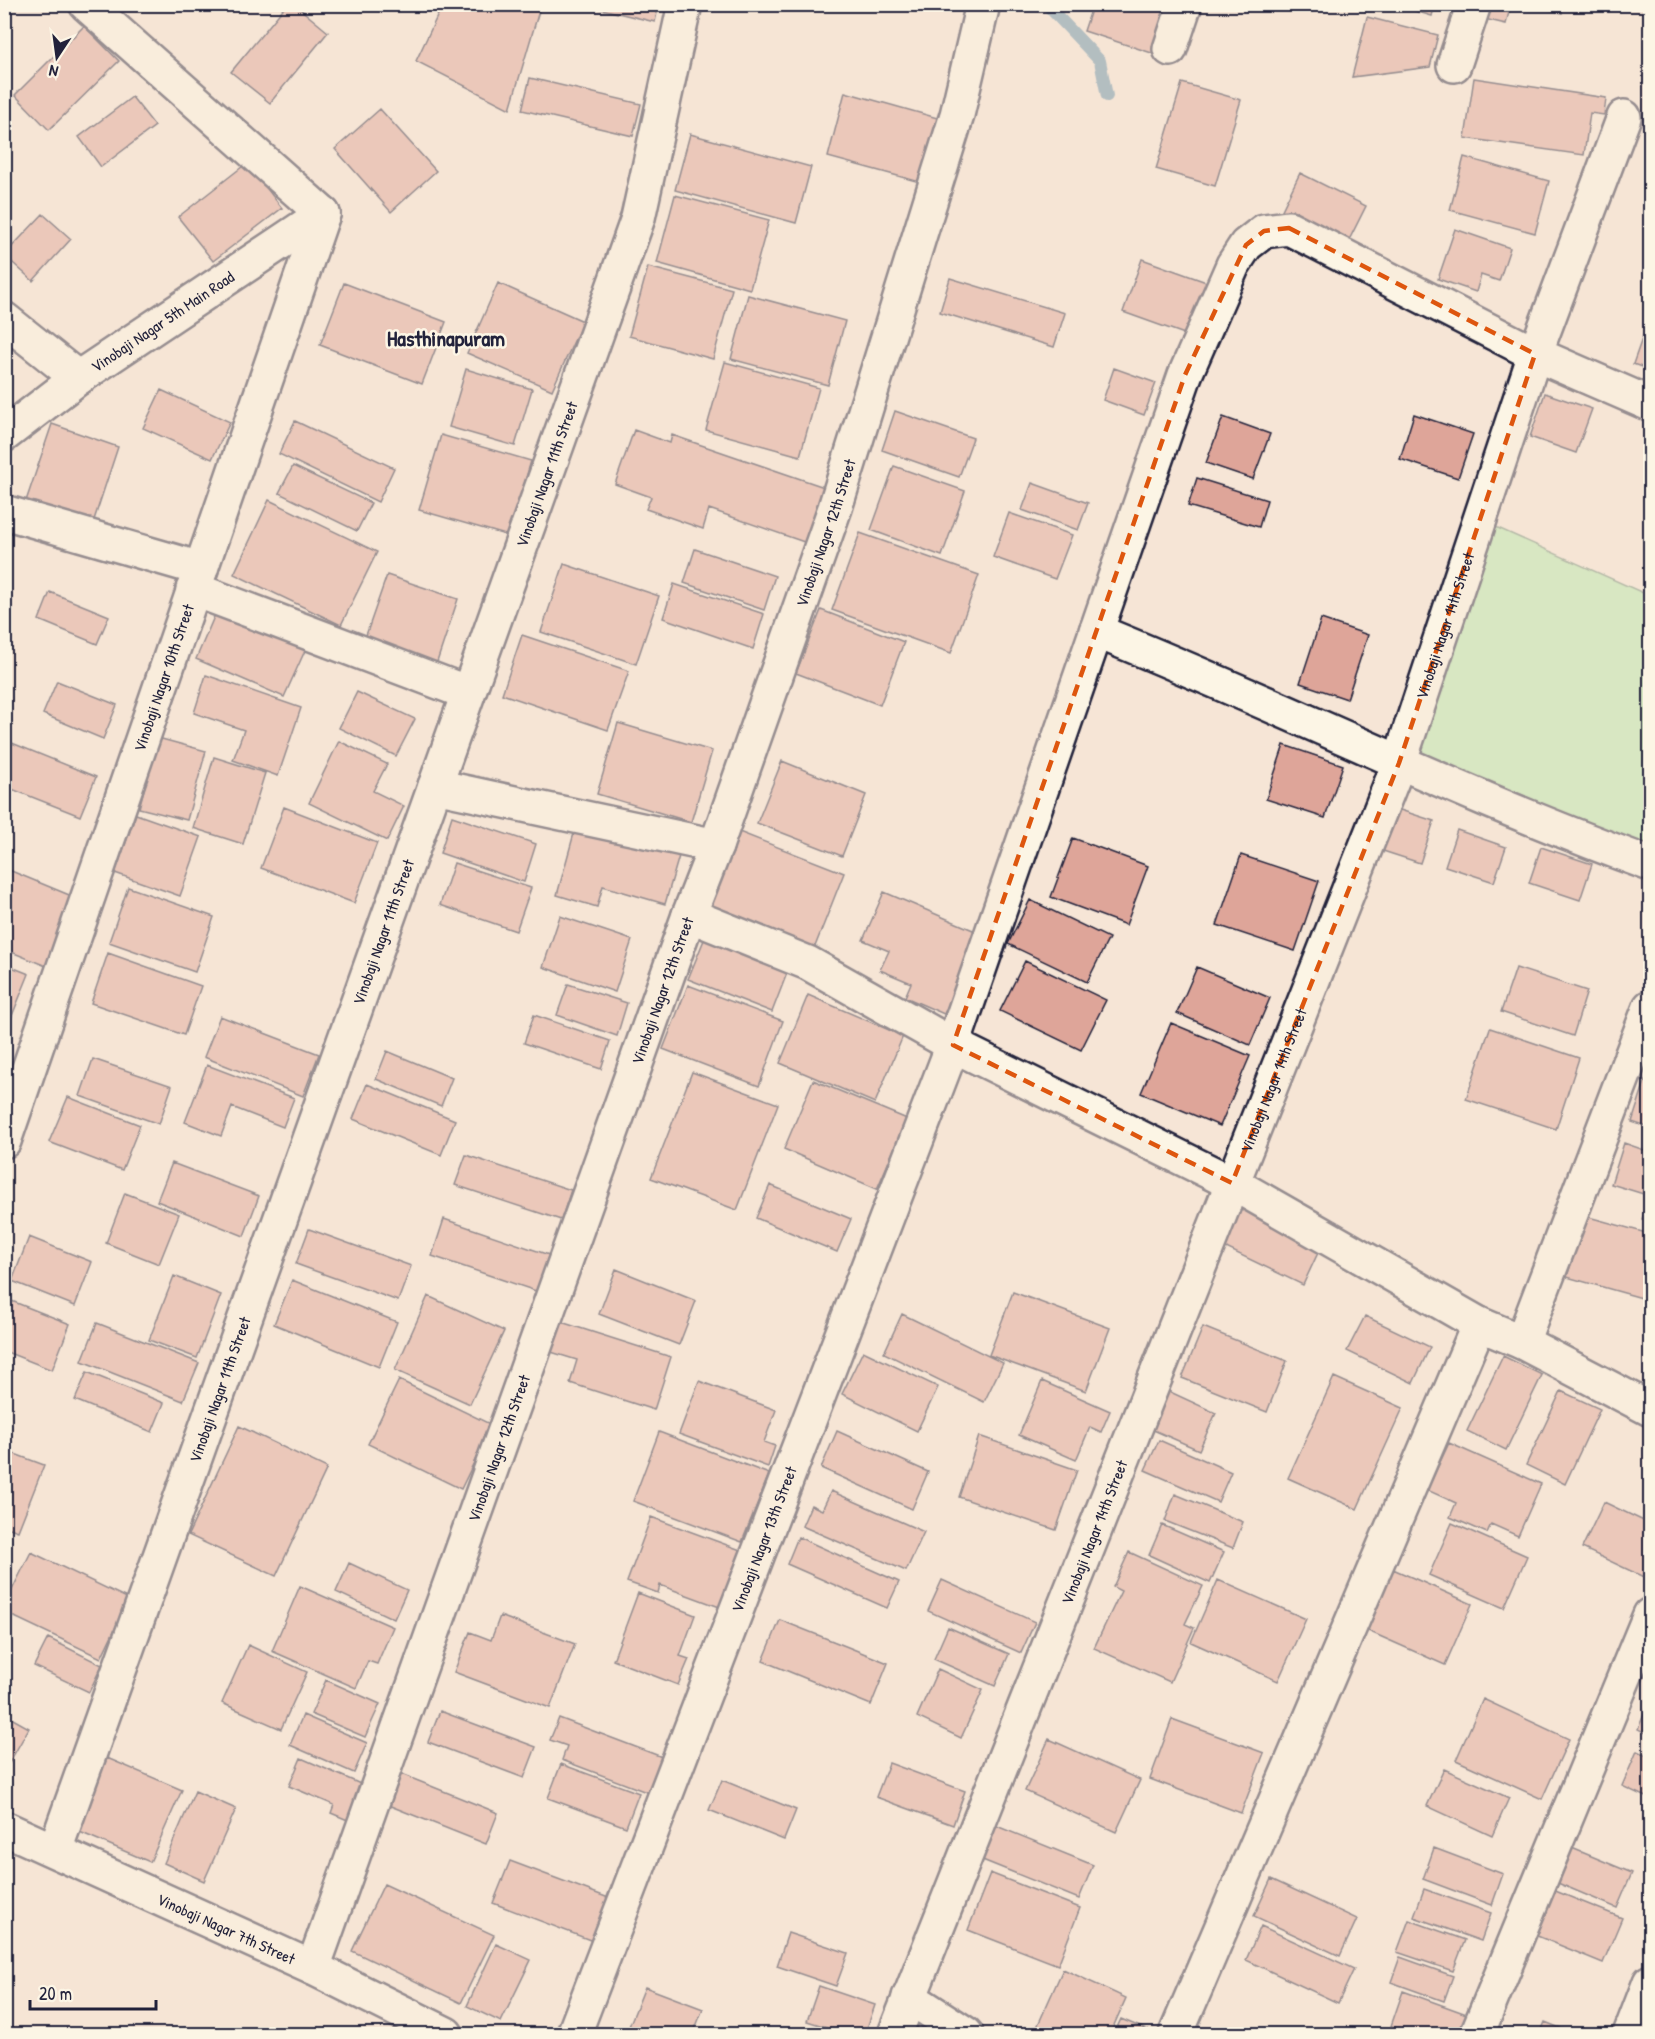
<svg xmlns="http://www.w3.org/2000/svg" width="1655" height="2039" font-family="'Patrick Hand',sans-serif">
	<rect width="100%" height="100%" fill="#f6e5d6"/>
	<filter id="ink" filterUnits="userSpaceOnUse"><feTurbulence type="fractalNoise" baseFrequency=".0167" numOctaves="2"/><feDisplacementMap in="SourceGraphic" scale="12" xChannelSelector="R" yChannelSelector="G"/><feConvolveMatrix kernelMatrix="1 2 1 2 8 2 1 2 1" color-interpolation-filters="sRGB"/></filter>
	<g filter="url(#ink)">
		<!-- green -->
		<path fill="#b3e8aa" stroke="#6a8572" stroke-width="1.5" d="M1480,520l170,76v268l-251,-101z"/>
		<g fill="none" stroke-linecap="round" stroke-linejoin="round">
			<!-- stream -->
			<path stroke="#638ea7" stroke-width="12" d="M1046,4l54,57 7,35"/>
		</g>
		<!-- building -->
		<path fill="#dea599" stroke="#22223b" stroke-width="1.5" d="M287,4h7l34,28 -58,71 -39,-31z
			M443,4h98l-31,105 -94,-48z
			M581,4h78l-4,18z
			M1093,4h81l-16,51 -74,-24z
			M1391,4h44l-3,12z
			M1483,4h28l-5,20 -26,-6z
			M1529,4h35l-2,9z
			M1367,17l71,18 -8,32 -78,10z
			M84,26l35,35 -70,69 -34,-35z
			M530,78l111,26 -8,32 -111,-26z
			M1474,78l132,20 -2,17 -14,-2 -6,42 -119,-17z
			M1182,83l59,17 -26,86 -59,-17z
			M845,92l103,29 -17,64 -103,-28z
			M132,97l23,29 -54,41 -22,-30z
			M380,109l56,62 -45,41 -56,-63z
			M690,134l121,33 -15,56 -121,-33z
			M1464,157l85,24 -14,52 -85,-23z
			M247,163l35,45 -69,53 -35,-44z
			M1300,173l66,33 -19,38 -66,-32z
			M675,195l94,25 -19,69 -93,-26z
			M43,214l28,25 -38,42 -29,-26z
			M1455,229l55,19 -11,33 -18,-6 -5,17 -38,-13z
			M1142,259l67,24 -19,53 -67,-24z
			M648,267l84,22 -19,70 -84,-23z
			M950,278l115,35 -11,34 -114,-35z
			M344,283l102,39 -24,62 -102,-39z
			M498,283l85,38 -31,69 -85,-37z
			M748,295l97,26 -17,64 -97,-26z
			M1650,316v54l-17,-6z
			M725,362l94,26 -19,68 -94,-26z
			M1114,368l42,15 -12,32 -41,-15z
			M466,369l66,20 -17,57 -66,-19z
			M161,390l69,32 -18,37 -69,-31z
			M1545,393l47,16 -16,44 -46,-16z
			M895,411l78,27 -14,39 -77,-27z
			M1414,414l59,20 -15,44 -58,-19z
			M1223,417l47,17 -17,45 -47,-16z
			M295,421l99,47 -16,34 -99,-48z
			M52,424l66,23 -27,82 -67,-22z
			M634,430l36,13 2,-8 158,54 -20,55 -101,-35 -6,20 -57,-20 5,-12 -36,-13z
			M441,435l90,26 -22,75 -90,-26z
			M293,466l78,37 -14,28 -78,-38z
			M894,466l71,25 -23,65 -71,-26z
			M1197,478l70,22 -8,27 -71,-21z
			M1032,483l56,20 -10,27 -56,-20z
			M269,500l108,52 -36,73 -107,-51z
			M1009,513l63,22 -17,44 -62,-22z
			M860,533l119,42 -28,78 -119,-43z
			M695,549l80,27 -11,34 -80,-27z
			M564,564l95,32 -23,68 -95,-32z
			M387,575l71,24 -22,66 -72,-24z
			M674,584l90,30 -11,35 -90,-31z
			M50,592l59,24 -12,28 -58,-24z
			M219,605l89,39 -24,53 -88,-38z
			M821,610l83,32 -24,63 -84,-32z
			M1321,619l47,16 -21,64 -47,-16z
			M522,635l107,36 -21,59 -106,-36z
			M206,675l95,33 -23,68 -45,-16 11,-30 -50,-17z
			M57,681l60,24 -14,34 -60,-25z
			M357,692l58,27 -19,37 -57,-28z
			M618,723l94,28 -21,71 -94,-28z
			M158,738l48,13 -19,69 -48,-12z
			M339,741l48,23 -14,27 31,15 -17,35 -78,-38z
			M12,743l84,34 -16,39 -76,-30v-26z
			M1284,745l59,20 -18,53 -59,-19z
			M214,757l51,16 -22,71 -50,-16z
			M782,761l84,34 -24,61 -85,-33z
			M284,807l93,36 -23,60 -93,-35z
			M1397,809l37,12 -14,42 -37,-12z
			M136,814l65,23 -21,59 -65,-23z
			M452,816l84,28 -12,38 -84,-29z
			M576,826l103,30 -14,48 -62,-18 -6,21 -40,-12z
			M734,830l110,43 -30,76 -110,-43z
			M1457,830l49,17 -12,35 -49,-16z
			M1073,838l75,28 -22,59 -75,-28z
			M1541,847l51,17 -12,36 -51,-17z
			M1241,855l78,26 -24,70 -78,-26z
			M454,863l77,25 -15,43 -76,-26z
			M4,868l70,29 -28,69 -42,-17z
			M128,887l86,30 -19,55 -86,-30z
			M884,892l96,41 -36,81 -39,-17 6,-14 -31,-13 9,-19 -26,-11z
			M1030,900l79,38 -22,44 -79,-38z
			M560,916l72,24 -17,52 -72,-25z
			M706,935l83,33 -17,44 -84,-33z
			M108,953l93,33 -17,49 -93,-32z
			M1025,961l81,39 -25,50 -81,-39z
			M4,964l25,10 -24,59h-1z
			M1197,967l73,31 -20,47 -73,-32z
			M1516,968l71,23 -14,45 -72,-24z
			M568,984l59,19 -10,33 -60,-21z
			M688,985l95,36 -24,65 -96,-37z
			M808,995l95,41 -28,67 -95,-40z
			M534,1015l76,26 -9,28 -77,-26z
			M220,1016l99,38 -16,42 -99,-39z
			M1171,1023l79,33 -30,70 -79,-33z
			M1490,1028l89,30 -23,71 -90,-30z
			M387,1051l65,27 -11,28 -65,-27z
			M93,1059l79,27 -13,38 -79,-28z
			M207,1065l87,33 -11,29 -51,-20 -11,29 -36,-14z
			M692,1072l86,32 -41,106 -86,-32z
			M1648,1072l2,1v55l-18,-6z
			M813,1080l94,39 -30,70 -93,-40z
			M367,1084l88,36 -14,35 -88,-36z
			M68,1097l72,28 -18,45 -73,-28z
			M1624,1143l26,9v69l-8,-2 8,-23 -39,-12z
			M466,1155l105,35 -10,30 -106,-35z
			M172,1163l87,33 -15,40 -87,-35z
			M770,1185l81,34 -14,33 -81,-34z
			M125,1193l54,21 -20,50 -53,-21z
			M1244,1204l79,38 -20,43 -79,-38z
			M1585,1216l65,18 -1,66 -82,-23z
			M444,1219l105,36 -13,36 -104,-35z
			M309,1229l102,37 -13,35 -102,-37z
			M29,1237l63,25 -17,44 -63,-25z
			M616,1269l80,32 -17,44 -80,-31z
			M174,1276l47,19 -24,63 -48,-18z
			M292,1280l105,42 -18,45 -105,-43z
			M1013,1292l97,36 -24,63 -97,-36z
			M428,1296l76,35 -34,73 -75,-34z
			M4,1298l66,26 -18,46 -48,-19z
			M902,1314l101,49 -19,39 -100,-49z
			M1365,1316l65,31 -17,36 -66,-32z
			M561,1322l110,35 -17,53 -84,-27 7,-23 -26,-8z
			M97,1323l102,40 -16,38 -101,-40z
			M1203,1327l84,34 -20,51 -85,-34z
			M863,1351l75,36 -21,44 -75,-37z
			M1503,1356l39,19 -36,75 -39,-19z
			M87,1372l77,31 -12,29 -77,-32z
			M1334,1377l69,31 -46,101 -69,-31z
			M399,1380l93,45 -31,64 -93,-45z
			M699,1381l77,29 -12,32 11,4 -7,21 -89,-33z
			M1042,1381l68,30 -9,21 -11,-5 -14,33 -57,-25z
			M1166,1390l50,23 -17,37 -50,-22z
			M1561,1391l39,18 -35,75 -39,-19z
			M239,1426l88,42 -51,108 -88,-41z
			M837,1431l91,41 -16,37 -91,-41z
			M659,1432l110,42 -27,68 -109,-41z
			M979,1436l98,34 -21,60 -97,-33z
			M1159,1440l72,32 -13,30 -73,-32z
			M1449,1443l92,41 -23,52 -27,-12 -4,9 -37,-16 6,-14 -29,-13z
			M4,1450l40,15 -26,66 -14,-5z
			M831,1491l93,41 -18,39 -104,-45 9,-21 11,5z
			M1175,1494l68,28 -10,26 -68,-27z
			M1604,1502l46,22v56l-68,-32z
			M651,1517l95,35 -21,57 -65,-24 -2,8 -31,-11z
			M1452,1523l75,33 -23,52 -75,-33z
			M1162,1525l62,27 -14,31 -61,-28z
			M798,1537l101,45 -12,26 -100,-44z
			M31,1552l98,47 -28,59 -97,-46v-6z
			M1129,1552l74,34 -18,38 9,4 -24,54 -76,-34 27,-57 -8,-4z
			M349,1563l58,27 -13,29 -58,-27z
			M1393,1569l79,35 -27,61 -79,-35z
			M942,1580l93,42 -14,31 -93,-42z
			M1218,1580l88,39 -28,62 -87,-39z
			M300,1586l93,41 -16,37 -9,-3 -12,27 -84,-37z
			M638,1593l57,22 -15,41 9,3 -11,26 -65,-25z
			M500,1616l75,28 -25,64 -96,-36 16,-40 21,8z
			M780,1620l108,43 -17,42 -108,-44z
			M948,1627l61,27 -14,32 -61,-27z
			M48,1638l54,27 -13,27 -55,-26z
			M248,1645l59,27 -26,57 -59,-26z
			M938,1669l45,21 -22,48 -44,-21z
			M326,1680l54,24 -15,33 -54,-23z
			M1483,1699l86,40 -27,60 -86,-39z
			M1650,1700v35l-12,-6z
			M440,1711l96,36 -12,31 -96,-36z
			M4,1714l25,14 -25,44z
			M303,1715l64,28 -13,30 -64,-28z
			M559,1718l103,39 -13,36 -87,-33 5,-14 -17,-6z
			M1172,1719l92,34 -23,60 -91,-34z
			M1049,1739l91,41 -24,52 -91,-41z
			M1637,1751l13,6v42l-28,-13z
			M107,1758l75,32 -32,72 -75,-32z
			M301,1758l64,28 -15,35 -19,-8 3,-8 -45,-19z
			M889,1763l76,28 -12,34 -77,-28z
			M561,1764l78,29 -13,34 -78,-29z
			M1444,1769l65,29 -17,38 -65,-30z
			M401,1774l97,39 -12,31 -98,-39z
			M722,1780l74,30 -12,30 -75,-30z
			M195,1791l41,18 -32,72 -40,-18z
			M994,1825l99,40 -14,34 -99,-40z
			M1567,1846l65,27 -15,35 -64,-27z
			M1434,1848l69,26 -11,31 -69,-26z
			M510,1861l104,39 -16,43 -105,-40z
			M990,1873l90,35 -22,57 -90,-35z
			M1271,1879l86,40 -17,37 -86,-40z
			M384,1884l110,51 -33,68 -109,-52z
			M1548,1888l74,30 -19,45 -73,-30z
			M1424,1889l67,24 -10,28 -67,-24z
			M1409,1920l56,20 -12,31 -56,-19z
			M1261,1926l93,43 -16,34 -92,-43z
			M788,1933l60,20 -12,33 -59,-20z
			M496,1944l35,16 -30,62 -34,-16z
			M1400,1957l53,19 -9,25 -53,-19z
			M1063,1969l63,29 -16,36h-76z
			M819,1986l56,19 -10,29h-16l-42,-13z
			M645,1987l58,22 -10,25h-67z
			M1403,1991l69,25 -6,18h-50l-25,-8z
			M1121,2019l36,15h-43z
			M1545,2022l30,12h-35z"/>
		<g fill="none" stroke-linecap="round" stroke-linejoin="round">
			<!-- minor casing -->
			<g stroke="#22223b" stroke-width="38">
				<g id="minor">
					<path d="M86,4l237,210"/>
					<path d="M1170,49l15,-45"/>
					<path d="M1454,65l20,-61"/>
					<path d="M4,319l74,59"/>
					<path id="s1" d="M4,435l74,-57 245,-164"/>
					<path d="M4,512l197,57"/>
					<path d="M193,589l275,104"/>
					<path d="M1096,631c186,75 366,165 554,233"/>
					<path d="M435,786l281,60"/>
					<path d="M689,915l119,48 145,82 279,138 247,141 43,18 128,67"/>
					<path id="s2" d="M4,1141l319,-927"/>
					<path d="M1522,1342l128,-335"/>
					<path id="s3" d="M313,1968l376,-1053 27,-69 119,-338 122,-393 26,-111"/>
					<path d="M909,1997l57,37"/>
					<path id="s4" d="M574,2034l379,-989 232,-670 48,-110 13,-20 18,-14 25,-3 246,126 115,50"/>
					<path id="s5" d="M895,2034l504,-1271 136,-409 89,-237"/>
					<path d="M1176,2034l303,-710"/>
					<path d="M1477,2034l173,-419"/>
					<path d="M1630,2034l20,-52"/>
				</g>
			</g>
			<!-- tertiary casing -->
			<g stroke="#22223b" stroke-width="38">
				<g id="tertiary">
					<path id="s6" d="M4,1828l309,140 133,66"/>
					<path id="s7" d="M55,1850l583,-1632 47,-214"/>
				</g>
			</g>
			<!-- minor -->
			<use href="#minor" stroke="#fcf5e5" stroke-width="33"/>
			<!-- tertiary -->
			<use href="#tertiary" stroke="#fcf5e5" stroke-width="33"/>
		</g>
	</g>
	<!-- marked area -->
	<path d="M0 0H1655V2039H0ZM1289,228l246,126 -136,409 -167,420 -279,-138 232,-670 61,-130 18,-14z" fill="#f6e5d6" fill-opacity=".55" fill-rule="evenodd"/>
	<path fill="none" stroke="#de560e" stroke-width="4.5" stroke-dasharray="12 8" stroke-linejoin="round" d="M1289,228l246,126 -136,409 -167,420 -279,-138 232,-670 61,-130 18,-14z"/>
	<g text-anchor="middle" stroke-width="5" stroke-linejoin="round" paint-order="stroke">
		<!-- street labels -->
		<g font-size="16" fill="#22223b" stroke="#fcf5e5">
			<text dy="6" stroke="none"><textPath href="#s1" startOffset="195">Vinobaji Nagar 5th Main Road</textPath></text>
			<text dy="6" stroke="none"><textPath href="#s7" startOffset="1461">Vinobaji Nagar 11th Street</textPath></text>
			<text dy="6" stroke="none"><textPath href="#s3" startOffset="1524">Vinobaji Nagar 12th Street</textPath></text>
			<text dy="6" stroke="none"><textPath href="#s5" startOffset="1512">Vinobaji Nagar 14th Street</textPath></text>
			<text dy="6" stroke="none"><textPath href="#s2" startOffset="490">Vinobaji Nagar 10th Street</textPath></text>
			<text dy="6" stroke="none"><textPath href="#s7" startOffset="975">Vinobaji Nagar 11th Street</textPath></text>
			<text dy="6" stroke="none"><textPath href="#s3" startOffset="1038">Vinobaji Nagar 12th Street</textPath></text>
			<text dy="6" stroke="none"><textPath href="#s5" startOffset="1026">Vinobaji Nagar 14th Street</textPath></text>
			<text dy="6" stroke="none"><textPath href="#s7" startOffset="489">Vinobaji Nagar 11th Street</textPath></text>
			<text dy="6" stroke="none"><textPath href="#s3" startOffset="552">Vinobaji Nagar 12th Street</textPath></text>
			<text dy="6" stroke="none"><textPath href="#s5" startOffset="540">Vinobaji Nagar 14th Street</textPath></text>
			<text dy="6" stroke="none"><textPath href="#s4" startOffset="530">Vinobaji Nagar 13th Street</textPath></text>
			<text dy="6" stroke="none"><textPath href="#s6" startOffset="244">Vinobaji Nagar 7th Street</textPath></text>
		</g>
		<!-- district labels -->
		<g font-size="22" font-weight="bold" fill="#22223b" stroke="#fcf5e5">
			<text x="446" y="346">Hasthinapuram</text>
		</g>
	</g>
	<!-- margin -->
	<rect width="1655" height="2039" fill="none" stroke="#fcf5e5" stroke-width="24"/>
	<rect x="12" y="12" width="1631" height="2015" fill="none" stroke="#22223b" stroke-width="2" filter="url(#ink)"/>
	<!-- north arrow -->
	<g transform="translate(57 57) rotate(193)" stroke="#fcf5e5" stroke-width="4.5" paint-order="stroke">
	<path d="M0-4.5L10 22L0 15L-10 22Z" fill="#22223b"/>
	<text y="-9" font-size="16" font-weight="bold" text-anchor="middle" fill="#22223b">N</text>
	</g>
	<!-- scale -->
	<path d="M30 2000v9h126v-9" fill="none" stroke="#22223b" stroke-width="3"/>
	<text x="39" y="2000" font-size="18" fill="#22223b" stroke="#fcf5e5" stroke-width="4.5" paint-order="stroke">20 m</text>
</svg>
